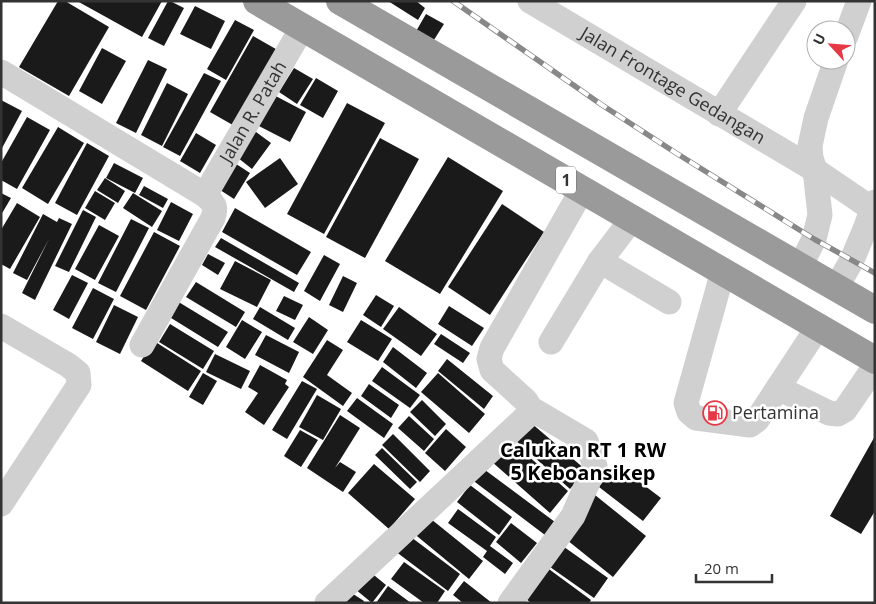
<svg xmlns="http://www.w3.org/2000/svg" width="876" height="604" font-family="'Open Sans',sans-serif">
	<rect width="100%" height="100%" fill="#fff"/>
	<!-- building -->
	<path fill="#1a1a1a" d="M58,1h7l44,26 -40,69 -50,-29z
		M77,1h85l-20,36z
		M168,1h2l14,7 -20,38 -16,-8z
		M388,1h28l9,7 -7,12z
		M195,6l30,15 -14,28 -31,-15z
		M426,14l18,10 -12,19 -17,-10z
		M235,20l19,10 -28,50 -19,-11z
		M253,36l28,16 -43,76 -28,-16z
		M102,48l24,13 -24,43 -23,-13z
		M148,60l19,9 -31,64 -20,-10z
		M294,68l19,11 -16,25 -18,-12z
		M204,73l17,8 -41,75 -17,-9z
		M316,78l22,13 -15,27 -23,-13z
		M167,83l21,11 -26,52 -21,-11z
		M270,93l36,19 -16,30 -37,-19z
		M1,100l21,11 -21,39z
		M347,103l38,20 -61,111 -37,-20z
		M27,117l23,13 -33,59 -16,-9v-17z
		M58,127l26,16 -36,61 -26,-16z
		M252,129l19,14 -19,26 -19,-15z
		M196,133l20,12 -16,28 -20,-12z
		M380,138l39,21 -54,99 -39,-21z
		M87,143l22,13 -32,59 -22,-12z
		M448,157l55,34 -63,103 -55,-33z
		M280,158l18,26 -33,24 -19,-26z
		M230,160l20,13 -16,26 -20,-13z
		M114,163l29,15 -8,15 -29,-15z
		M105,178l20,13 -7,12 -21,-13z
		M144,186l24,13 -5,9 -24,-13z
		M95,191l20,12 -10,17 -20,-12z
		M1,193l10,5 -10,17z
		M133,193l29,18 -10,16 -29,-19z
		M171,202l22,12 -14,27 -22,-11z
		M17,203l23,14 -30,52 -9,-5v-34z
		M502,204l42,28 -54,83 -42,-28z
		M235,208l76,44 -14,23 -75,-43z
		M83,210l13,7 -27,55 -14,-6z
		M43,214l14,8 2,-4 13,6 -37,76 -13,-7 27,-54 -22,41 -14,-7z
		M131,219l18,9 -33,64 -18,-9z
		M99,225l20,11 -24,44 -20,-11z
		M154,232l26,14 -34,64 -26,-14z
		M221,238l78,45 -5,9 -79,-45z
		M208,254l17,9 -7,12 -16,-10z
		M324,255l16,9 -20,37 -16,-10z
		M235,261l36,19 -14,27 -37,-18z
		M72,275l16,8 -19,36 -16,-9z
		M343,276l14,7 -14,29 -14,-7z
		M196,282l49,30 -9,15 -50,-30z
		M93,288l21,11 -21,40 -21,-11z
		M376,295l18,11 -13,21 -18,-12z
		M284,296l19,9 -8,15 -19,-9z
		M172,298l56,34 -10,15 -55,-34z
		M114,305l24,12 -18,37 -24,-12z
		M449,306l35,22 -12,18 -34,-22z
		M260,307l35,21 -7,12 -35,-21z
		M399,307l38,27 -16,22 -38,-27z
		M309,317l19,13 -15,24 -20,-12z
		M242,320l20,12 -17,27 -19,-12z
		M361,320l31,19 -14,22 -31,-19z
		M170,324l44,27 -11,18 -44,-27z
		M441,334l29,19 -7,10 -29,-19z
		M266,335l33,17 -10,21 -34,-18z
		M327,340l16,10 -16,25 25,18 -9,13 -40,-29z
		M154,341l47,30 -13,20 -47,-30z
		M393,347l34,26 -11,15 -33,-26z
		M215,354l35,17 -9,18 -35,-17z
		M447,359l46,37 -9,13 -46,-38z
		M260,365l27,15 -2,4 4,3 -25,38 -19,-13 13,-19 -10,-6z
		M382,367l38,28 -10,13 -38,-27z
		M203,373l14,8 -14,24 -14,-8z
		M438,373l47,41 -16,19 -48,-41z
		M302,381l15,8 -30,50 -15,-9z
		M369,384l30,21 -8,13 -30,-22z
		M317,395l24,14 -18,31 -24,-13z
		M357,398l36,26 -9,14 -37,-27z
		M422,400l24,24 -11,12 -25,-24z
		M340,415l20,13 -25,40 5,-6 16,10 -13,20 -36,-24z
		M409,416l25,23 -10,12 -26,-23z
		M530,422l56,48 -16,19 -55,-49z
		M446,429l20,18 -21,24 -20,-18z
		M300,430l18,10 -17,27 -17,-11z
		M393,434l37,37 -10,11 -38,-37z
		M875,436v75l-14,23 -31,-18z
		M510,440l58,51 -18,22 -59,-52z
		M382,448l35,34 -7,7 -35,-34z
		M374,464l41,35 -26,30 -41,-36z
		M616,464l45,34 -18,23 -44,-34z
		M481,467l74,55 -10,13 -74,-56z
		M470,485l42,32 -13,18 -42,-33z
		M595,495l51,41 -33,41 -51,-41z
		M458,509l38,28 -6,9 23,17 -8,11 -22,-17 4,-6 -39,-28z
		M426,515l57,46 -14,18 -57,-47z
		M511,523l26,20 -16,20 -25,-21z
		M407,534l53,40 -12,17 -53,-40z
		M557,542l51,36 -14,20 -51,-36z
		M404,562l41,29 -8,12h-13l-33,-24z
		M542,564l49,36 -2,3h-58l-11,-9z
		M369,571l17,14 -14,18 -17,-14z
		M464,581l28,22h-29l-10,-8z
		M388,586l23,17h-35z
		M347,590l17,11 -1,2h-24z"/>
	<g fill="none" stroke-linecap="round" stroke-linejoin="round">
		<!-- minor -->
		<g stroke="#d0d0d0" stroke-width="25">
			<path id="s1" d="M530,1l285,169 60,41"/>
			<path d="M846,36l13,-35"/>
			<path d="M1,72l204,123c9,9 12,11 8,23l-71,127"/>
			<path d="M719,114l75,-113"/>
			<path id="s2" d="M205,195l97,-167"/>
			<path d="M600,261l69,41"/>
			<path d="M800,267l14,-28 6,-24 -5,-45 -4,-12 -1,-12 6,-28 20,-58"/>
			<path d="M723,271l-37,132 3,9 7,6 54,7 7,-5 61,-93"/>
			<path d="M836,288l16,-28 13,-31 10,-27"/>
			<path d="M1,326l67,39 10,8 1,12 -78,119"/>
			<path d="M551,342l49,-81 32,-42"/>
			<path d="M778,388l51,25 9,1 7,-4 30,-44"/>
			<path d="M327,603l199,-186 4,-9"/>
			<path d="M510,603l63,-87 22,-50 -9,-25 -56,-33 -4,-7 -34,-31 -3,-11 3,-11 90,-158"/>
		</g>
		<!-- highway -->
		<path stroke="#9a9a9a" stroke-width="28" d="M257,1l618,359
			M340,1l535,309"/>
		<!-- rail casing -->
		<g stroke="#888" stroke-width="5.5">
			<path id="rail" d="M453,1l149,104 74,48 138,86 61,34"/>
		</g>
		<!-- rail -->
		<use href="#rail" stroke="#fff" stroke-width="4" stroke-dasharray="11" stroke-linecap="butt"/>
	</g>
	<!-- icons -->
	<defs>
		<g id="fuel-ring" transform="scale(1.25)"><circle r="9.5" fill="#fff" stroke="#e63946" stroke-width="1.5"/><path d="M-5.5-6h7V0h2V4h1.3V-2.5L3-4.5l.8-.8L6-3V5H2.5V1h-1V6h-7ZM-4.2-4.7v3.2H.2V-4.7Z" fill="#e63946"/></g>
	</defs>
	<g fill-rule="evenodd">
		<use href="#fuel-ring" x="715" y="413"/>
	</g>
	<g text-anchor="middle" stroke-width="5" stroke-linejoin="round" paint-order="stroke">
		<!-- shield labels -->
		<rect fill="#fff" stroke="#707070" stroke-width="1" x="556" y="166.5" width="20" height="27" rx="4"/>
		<g font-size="16" font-weight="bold" fill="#333">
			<text x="566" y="186">1</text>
		</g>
		<!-- street labels -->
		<g font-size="18" fill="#333" stroke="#fff">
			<text dy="6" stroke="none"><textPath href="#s1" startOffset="166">Jalan Frontage Gedangan</textPath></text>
			<text dy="6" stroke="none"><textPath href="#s2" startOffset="96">Jalan R. Patah</textPath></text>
		</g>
		<!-- poi labels -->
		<g font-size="18" fill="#333" stroke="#fff" text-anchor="start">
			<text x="732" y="419">Pertamina</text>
		</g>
		<!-- quarter labels -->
		<g font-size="20" font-weight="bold" fill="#000" stroke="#fff">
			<text x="583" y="457">Calukan RT 1 RW<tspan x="583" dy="23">5 Keboansikep</tspan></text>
		</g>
	</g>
	<!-- border -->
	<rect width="876" height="604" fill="none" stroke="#333333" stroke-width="5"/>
	<!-- north arrow -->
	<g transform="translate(831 45) rotate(296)"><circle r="24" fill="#ffffff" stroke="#adadad"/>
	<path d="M0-4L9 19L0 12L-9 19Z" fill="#e63946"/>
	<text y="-8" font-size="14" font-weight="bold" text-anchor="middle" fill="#333333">U</text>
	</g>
	<!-- scale -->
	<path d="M696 574v8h76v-8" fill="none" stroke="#333333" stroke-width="2.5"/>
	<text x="704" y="574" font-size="15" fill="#333333" stroke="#ffffff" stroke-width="4" paint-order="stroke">20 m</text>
</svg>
